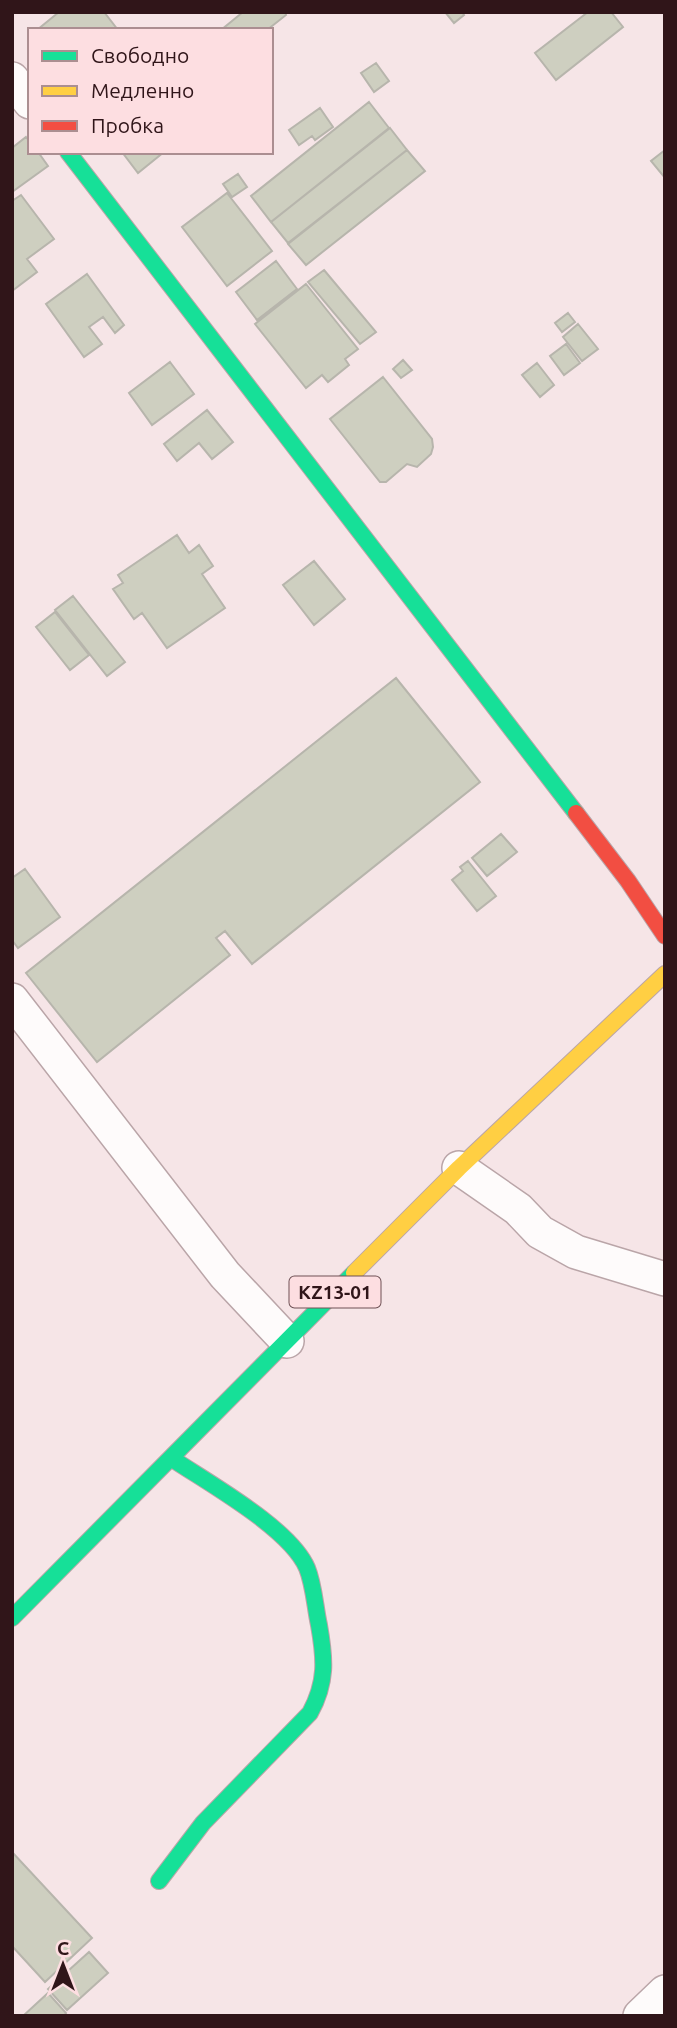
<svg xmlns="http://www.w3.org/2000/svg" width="677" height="2028" font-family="Ubuntu,sans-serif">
	<rect width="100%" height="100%" fill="#f6e5e7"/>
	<!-- building -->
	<path fill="#cecfc0" stroke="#b7b5ac" stroke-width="2" d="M59,12h45l14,18h-81z
		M243,12h42l1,3 -19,15h-46z
		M445,12h17l2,3 -10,8z
		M588,12h23l12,15 -67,53 -21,-27z
		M376,63l13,18 -15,11 -13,-19z
		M369,102l20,26 -118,94 -20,-26z
		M320,108l13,19 -18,13 -3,-4 -13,9 -10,-15z
		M390,128l17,22 -119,93 -17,-21z
		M26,137l4,5v10h8l10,14 -36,26v-44z
		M407,150l18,21 -119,94 -18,-21z
		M665,150v28l-14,-17z
		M122,152h42l-26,21z
		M238,174l9,13 -15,10 -9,-13z
		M227,193l45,58 -45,35 -45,-59z
		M21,195l33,44 -27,20 10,13 -25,19v-90z
		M276,261l21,28 -40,31 -21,-28z
		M324,270l52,62 -16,12 -52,-62z
		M87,274l37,51 -9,8 -12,-16 -14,10 13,17 -18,13 -38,-53z
		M306,284l52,65 -13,10 4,6 -21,17 -6,-7 -16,13 -51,-64z
		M568,313l7,9 -13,10 -7,-9z
		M578,324l20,25 -16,12 -19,-24z
		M566,344l14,19 -16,12 -14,-19z
		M403,360l9,10 -11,8 -8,-9z
		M170,362l24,32 -42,31 -23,-32z
		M537,363l17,22 -14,12 -18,-22z
		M383,377l49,62 1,8 -2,7 -14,13 -10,-3 -21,18h-6l-50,-63z
		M207,410l26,32 -21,17 -13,-16 -22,18 -13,-17z
		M177,535l12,18 10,-8 14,21 -11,8 23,34 -58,40 -25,-35 -8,6 -21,-30 10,-6 -5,-8z
		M314,561l31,38 -31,26 -31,-40z
		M73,596l52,66 -18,14 -52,-66z
		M55,612l34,43 -19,15 -34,-43z
		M396,678l84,104 -228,182 -27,-33 -9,7 14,17 -133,107 -71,-89z
		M501,834l16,18 -30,24 -15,-18z
		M468,861l28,35 -19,15 -25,-31 11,-9 -3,-4z
		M25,869l35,48 -42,31 -6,-8v-62z
		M12,1852l80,86 -47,44 -33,-36z
		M89,1952l19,21 -41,37 -19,-21z
		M48,1993l18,20 -2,3h-41z"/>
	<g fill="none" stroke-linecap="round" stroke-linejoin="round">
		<!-- street casing -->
		<g stroke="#baa5a8" stroke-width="36">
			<path id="street" d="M12,79l18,23
				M12,1000l213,275 62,66
				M459,1168l59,41 22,23 36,20 89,27
				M640,2016l25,-24"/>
		</g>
		<!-- fast casing -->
		<g stroke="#baa5a8" stroke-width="18">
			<path id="fast" d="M68,152l508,661
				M12,1618l342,-345
				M159,1881l44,-58 107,-110c17,-31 15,-54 9,-88 -4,-18 -5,-40 -12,-57 -17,-40 -99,-85 -136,-110"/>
		</g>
		<!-- slow casing -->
		<g stroke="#baa5a8" stroke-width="18">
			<path id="slow" d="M354,1273l105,-105 206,-194"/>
		</g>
		<!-- jam casing -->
		<g stroke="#baa5a8" stroke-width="18">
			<path id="jam" d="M576,813l52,68 37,55"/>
		</g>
		<!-- street -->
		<use href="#street" stroke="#fefbfb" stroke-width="33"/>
		<!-- fast -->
		<use href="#fast" stroke="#16e098" stroke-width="16"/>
		<!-- slow -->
		<use href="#slow" stroke="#ffcf43" stroke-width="16"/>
		<!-- jam -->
		<use href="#jam" stroke="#f24e42" stroke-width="16"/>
	</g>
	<g text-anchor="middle" stroke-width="5" stroke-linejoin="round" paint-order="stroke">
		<!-- shield labels -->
		<rect fill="#fddee1" stroke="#6e5155" stroke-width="2" x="289.5" y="1276.5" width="91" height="31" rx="5"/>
		<g font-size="19" font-weight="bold" fill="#301519">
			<text x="335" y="1299">KZ13-01</text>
		</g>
	</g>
	<!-- border -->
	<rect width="677" height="2028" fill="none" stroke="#301519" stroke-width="28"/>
	<!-- legend -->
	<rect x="28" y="28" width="245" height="126" fill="#fddee1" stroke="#ab8e91" stroke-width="2"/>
	<rect x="42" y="51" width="35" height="10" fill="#16e098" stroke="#ab8e91" stroke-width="2"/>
	<text x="91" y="63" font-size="21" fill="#301519">Свободно</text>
	<rect x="42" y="86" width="35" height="10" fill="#ffcf43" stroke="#ab8e91" stroke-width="2"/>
	<text x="91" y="98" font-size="21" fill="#301519">Медленно</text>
	<rect x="42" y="121" width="35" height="10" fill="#f24e42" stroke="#ab8e91" stroke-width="2"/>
	<text x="91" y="133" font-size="21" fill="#301519">Пробка</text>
	<!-- north arrow -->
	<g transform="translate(63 1965)" stroke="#fddee1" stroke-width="5" paint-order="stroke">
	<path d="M0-5L12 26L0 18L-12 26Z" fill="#301519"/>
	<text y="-10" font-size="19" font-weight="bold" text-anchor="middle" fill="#301519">С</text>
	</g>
</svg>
